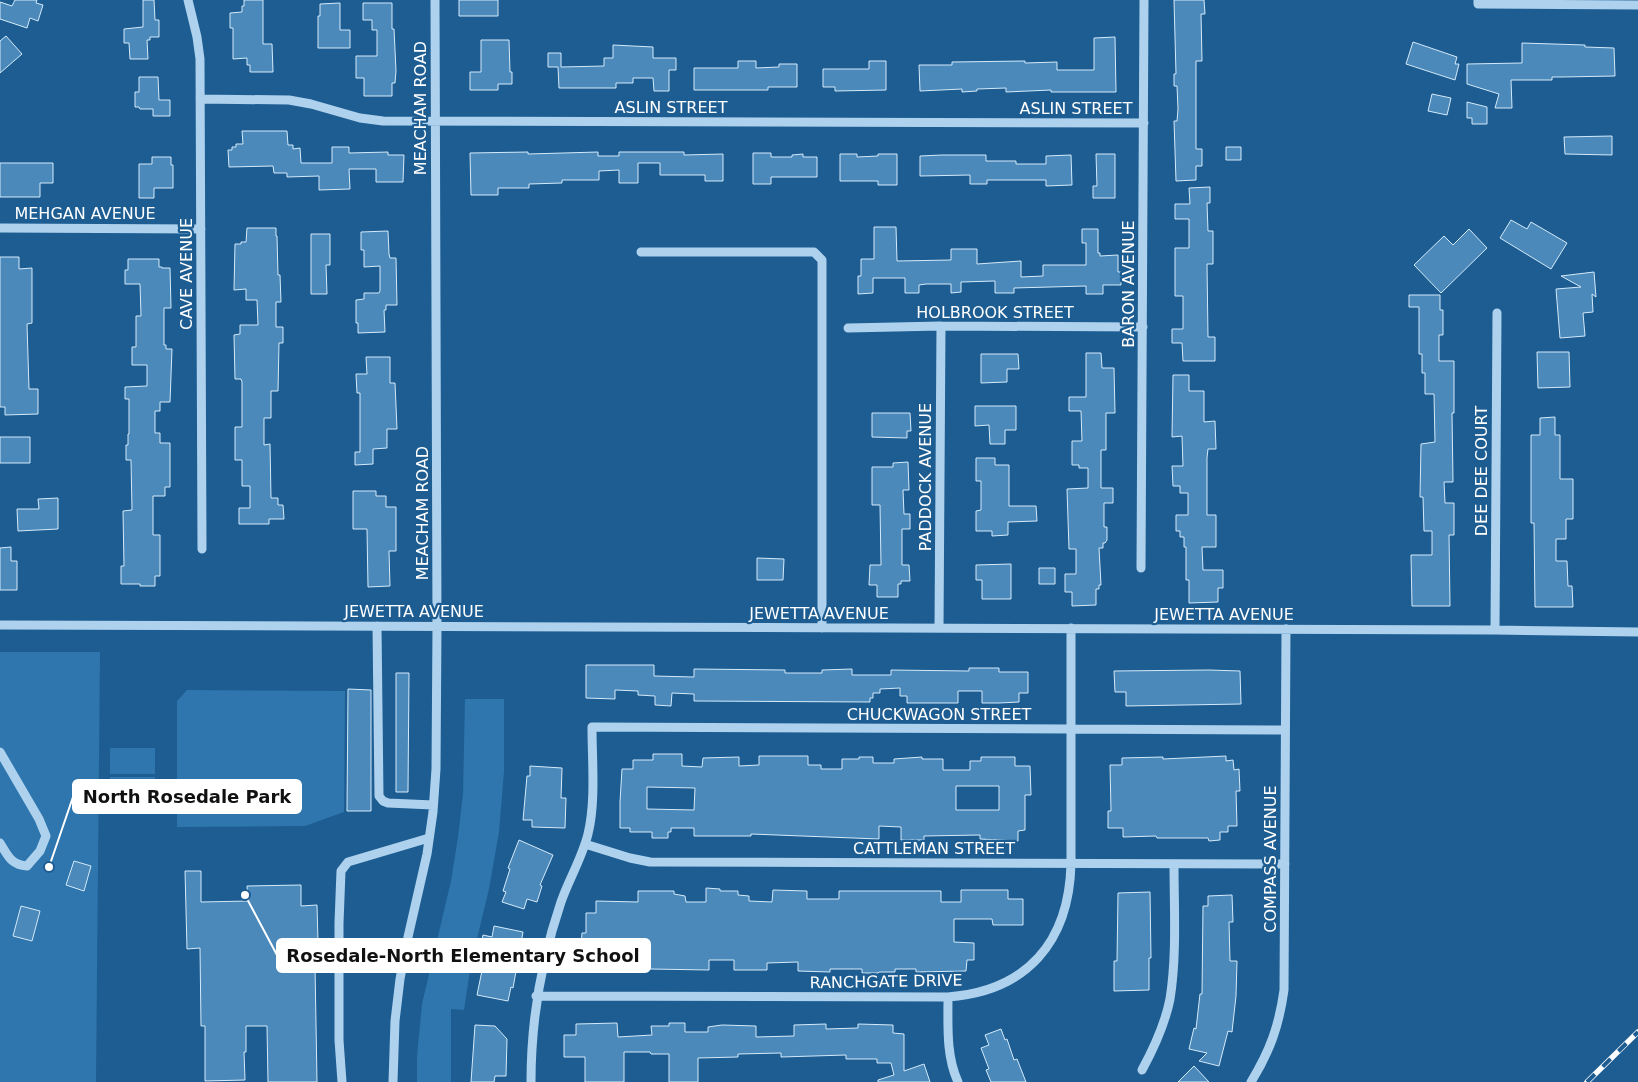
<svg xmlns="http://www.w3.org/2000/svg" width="1638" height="1082" font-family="'DejaVu Sans',sans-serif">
	<rect width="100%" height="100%" fill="#1d5d92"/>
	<!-- green -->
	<path fill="#2e76ad" d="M0,652h100l-4,430h-96z
		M187,690l158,1 -1,121 -39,14 -128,1v-126z
		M465,699h39v73l-5,60 -10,57 -18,75 -7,46 -13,-1v73h-34v-26l5,-52 29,-123 7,-44 5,-44z
		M110,748h45v26h-45z
		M110,777h45v27l-45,-1z"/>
	<!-- building -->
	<path fill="#4a89ba" stroke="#d4eafa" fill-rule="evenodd" d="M15,0h22l-1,3 7,2 -5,16 -8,-3 -3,10 -27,-9v-17l12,4z
		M143,0h11l1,20h4v17h-9v3h-3l1,19h-18l-1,-16h-5v-14l19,-2z
		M244,0h19v44h9l1,28h-23v-7h-3v-7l-14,1v-31h-3v-15l12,-1v-6h2z
		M459,0h39v16h-39z
		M1174,0h30l1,14h-4l1,47h-6v88h6v17h-6v14l-20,1 -2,-60h3l1,-12 -1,-23h-3v-12h2z
		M340,3v27h10v18h-32v-32h2v-12z
		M363,3h29v26h2l2,42 -1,12h-3v13h-28v-18h-8v-22h21v-26h-5v-10h-9z
		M6,36l16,18 -22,19v-32z
		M1115,37l1,55h-65v-2l-45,2v-4l-29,1v2l-15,1v-3l-42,2 -1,-26h33v-3l73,-1v2l32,-1v8h37v-32z
		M481,40h28l1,32h2v12h-14v6h-28v-18h11z
		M1413,42l44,15 -2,7h4l-4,16 -49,-16z
		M1522,43l63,2v2l29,1 1,28 -53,1h-10v3h-41l1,28h-17l4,-14 -32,-10v-20l55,-1z
		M613,45l40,2v11h23v12h-7v21h-15l-1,-13h-20v5h-17v5h-57l-1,-21h-10v-14h13v14l43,-1v-8h9z
		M738,61h18v7l23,-1v-3h18v23h-29v3h-74v-22h44z
		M869,61h17v29l-51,1v-4h-12v-18h46z
		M139,77h19l1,23h11v16h-17v-7h-13l-1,-2h-4v-15h4z
		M1432,94l19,4 -4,17 -19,-4z
		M1467,102l20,5v17h-15v-6h-5z
		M242,131h45l1,14h5v4l7,-1 1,15h31v-16h17v6l39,-1v3h16l-1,27h-27v-13h-27l1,20 -31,1v-14l-32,1v-4h-13l-1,-7 -44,1 -1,-17h4v-3h4v-3h7z
		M1612,136v19l-47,-1 -1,-17z
		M1226,147h15v13h-15z
		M528,152v2l70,-2v4h21v-4h65v3l39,-1v27h-18v-6h-45v-12h-22v20h-19v-13l-20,1v9h-37v3l-33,1v4h-31v7h-27l-1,-42z
		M753,153h18v4h21v-2l11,-1v3h14v20h-46v7h-18z
		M840,154h17v3l21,-1v-2h19v31h-19v-4h-38z
		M1096,154h19v44h-22v-12h4z
		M942,155h44v6h30v3h30v-8l25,-1 1,30 -26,1v-6h-59v4h-17v-9l-50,1v-20z
		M152,157h19v8h2v23h-19v10h-15v-34h13z
		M0,163h53v20h-13v14h-40z
		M1210,187v16h-3l1,28h5v33h-6l1,73h7v24h-32l-1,-18h-10v-14h11v-33h-8v-48h14v-29h-14v-15h15l-1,-16z
		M1511,220l16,9 4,-7 36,21 -16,26 -51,-31z
		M874,227h22l1,34 54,-1v-11h26v15l44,-3v16l22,-1v-11h43v-22h-4v-14h16v24h2v3l18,-1v17h3v13h-18v9h-17v-8l-72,2v5h-19v-12l-34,1v10l-10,1v-9h-25l-7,1v8h-14v-15h-32v15l-15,1v-18h3v-17h13z
		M247,228h29v8h1l1,39h2l1,27h-5v25h7v16h-4l-1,48h-7v27h-7v27l6,-1 1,54h7v7h5l1,14h-15v5h-30v-16h11v-22h-8v-26h-7v-33h7v-45l-1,-3h-6l-1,-44 6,-1v-9h18l-1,-25h-11v-11l-12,1 1,-46h6v-2h5z
		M1469,229l18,19 -46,45 -27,-28 30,-29 9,9z
		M388,231l1,23 1,4h6l1,47h-11v5h-2l1,22 -27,1v-10h-2v-23l8,-1v-6h15l1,-2v-25l-16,1v-17h-3v-18z
		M311,234h19v31h-4l1,29h-16z
		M0,257h19v12l13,-1v55l-5,1 2,65h9v25l-33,1v-8h-5z
		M128,259h31v8h3v1h8l1,40h-7v37h2v4h6l-2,53h-10v9h-5v22h5v10h10v44h-5v9h-12v39h7v41h-5v10h-15v-2h-19v-18h3l-1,-55 9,-1 -1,-50h-5v-15h2v-11h1v-35h-4v-12l22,-1v-21h-15v-18h4v-31h5l-1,-32h-15v-14h3z
		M1594,272l2,25 -4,-3 1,18 -10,1 2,23 -25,2 -4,-49 25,-2 -20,-11z
		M1409,295h31v15h3v25h-4v26h15v52h-2l1,69h-9l1,21h9v32h-5l1,71h-38l-1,-51h21v-24h-8l-1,-34h-3l1,-53 14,-2 -1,-48h-9v-21h-3v-19h-3v-47h-10z
		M1537,352h32l1,35 -32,1z
		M1086,353h15l1,15h12l1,45h-9v37h-5v38h12v15h-9v24h3v13l-2,3h-2v5h-4l2,37h-2v4h-3v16l-24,1v-14h-7v-18h11v-25h-7l-2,-60 21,-1v-20h-9v-3h-7v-24h10l-1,-30h-12v-14h17z
		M981,354h37l1,15h-12v13l-26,1z
		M366,357h24v26h5l2,46h-10v19l-14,1v15l-18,1v-13h5v-59h-3l-1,-19h11z
		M1173,375h16v16h15v31l11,-1 1,28h-8l-1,9v57h9v32h-14l1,23h20v18h-5v14l-29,1v-23h-3v-33h-2v-10h-4v-6h-4v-16h12v-22h-8v-7h-7l-1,-20h11l-1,-30 -10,1z
		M975,406h41v24h-11v14h-15l-1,-19 -14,1z
		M872,413h38l1,18h-4v7l-35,-1z
		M1555,417v18h5v44h13v40h-7v20h-10v22h11l1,25h4l1,21h-38l-1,-84h-3v-88h9v-17z
		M0,437h30v26h-30z
		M976,458h19v7h14v41h27l1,15 -29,1v13l-16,1v-5h-16v-20l5,-1v-29h-5z
		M908,462l1,28h-6l1,24h6v15h-8v36h7l1,16h-9v3h-3v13h-21v-12h-8l1,-20h11l-1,-60h-8v-38h21v-4z
		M353,491h23v5h10v11h10v44h-7l1,35 -22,1 -1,-58h-14z
		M58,498v31l-40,2 -1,-22h22l-1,-10z
		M11,547v14h6v29h-17v-42z
		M757,558l27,1 -1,21h-26z
		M1011,564v35h-29v-19h-6v-15z
		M1039,568h16v16h-16z
		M586,665h68v11l40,1v-8l91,1v3h37v-3l30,-1v6h39v-5l78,1v-3h30v4h29v21h-9v9l-20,1h-17v-12h-24v12h-51v-7h-7v-8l-20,1v4h-7v5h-3v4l-176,-1v-7l-22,-1 -1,13 -16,-1v-9l-17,-1v-4l-23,-1v9l-29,-1z
		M1209,670l31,1 1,33 -115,2v-14h-11l-1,-21z
		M396,673h13l-1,119h-12z
		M348,689l23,1v121h-24z
		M653,754h29v12l20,1 1,-9 36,-1v9l20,-1v-9h49v9h13v4h21v-10h17v-2h14v6h21v-4l28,-2v2h21v11h27v-9h11v-4h34v9h15l1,29h-6v35l-7,1v10l-38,-2v-4l-56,1v4h-23v-13l-22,-1v13l-128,-5v2h-57v-8h-23v4h-3v6h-16v-6h-22v-4h-10v-26l2,-33h11v-9h20zM956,786h43v24h-43zM647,787l48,1 -1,22 -47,-1z
		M1226,756v5l7,-1 1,10 5,-1 1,22h-4l1,35h-9v6h-8v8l-11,1 -1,-3h-51l-1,-2 -33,1v-9h-15v-17h3l-1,-46h12v-7l41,-1v2z
		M530,766l32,2 -1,30h5l-1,30 -33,-1v-7h-9l4,-44h3z
		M519,840l34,15 -13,30 2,1 -5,16 -10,-3 -3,10 -22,-7 4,-10 -3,-1 7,-22 -2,-1z
		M74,861l17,5 -7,25 -18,-6z
		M185,871h16v31l47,-1 -1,-15 54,-1v21l16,-1 1,36 -28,25h25l2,116h-49l-1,-56h-21v26h-2l1,28 -40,1v-55h-4l-1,-78 -13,1z
		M706,888l14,1v2h18v4l11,1v5l23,1 1,-12 34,1v8h32v-8h102v11h20v-12h47v9h15v26h-30l-1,-6h-38v23l20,1v17h-7l-1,11 -50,1v-3h-21v3h-16l-1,1h-16v-4h-32v3l-32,-1v-9l-31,1v7h-33v-10h-25v10l-59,-1v-6h-24v7l-34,-1v-11h-12l2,-25h4v-20h10v-12l42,1v-11h36v3l11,2 1,6h20z
		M1150,892l1,66h-2v32l-35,1v-30h3l1,-68z
		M1232,895l1,27h-4l1,39h7l-1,35 -4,36 -4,-1 -9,35 -20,-5 8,-8 -18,-4 5,-21 2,1 4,-35h2l1,-88h5v-10z
		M21,906l19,5 -8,30 -19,-5z
		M494,926l29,6 -10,56 -2,-1 -3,14 -31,-6 9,-44 -6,-1 3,-15 9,2z
		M617,1023l1,14 34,-2 -1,-9h18v-3h16v9h23v-5l14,-2 34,1v11l38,-1v-11l32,-1v5l32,-1v-4l35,1v8l11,1v37l20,-7 6,18h-52v-2l16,-5 -3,-12h-14v-4h-31v-4l-65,2v-4l-43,1v3l-40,1v24h-29v-28h-18l-1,-2h-26v30h-39v-25h-21v-22h12v-11z
		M475,1025l20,1 12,13 -1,37h-11l-1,6h-23z
		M1001,1029l4,11 2,-1 7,21 3,-1 9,23h-35l-5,-12 3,-1 -8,-21 8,-3 -4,-10z
		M1194,1066l15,16h-31z"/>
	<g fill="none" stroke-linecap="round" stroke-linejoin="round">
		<!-- minor -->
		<path stroke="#aed2ee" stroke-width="9" d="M188,0l9,37 3,22 2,490
			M1478,0v4l160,1
			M200,99l89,1 22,4 49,14 23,3 761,2
			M0,228l201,1
			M641,252h173l8,8v368
			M848,328l93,-2 202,1
			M1141,568l3,-568
			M0,625l1495,5 143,2
			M377,626l2,170 4,5 5,2 45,2
			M939,628l2,-302
			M1495,630l2,-317
			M0,752l39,67 7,17 -6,15 -13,15c-16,-1 -19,-10 -27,-23
			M585,844l45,14 20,4 635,2
			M536,996l412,1c79,-6 121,-55 123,-133v-236
			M948,997c0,29 -2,59 10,85
			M1142,1070c12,-22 23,-46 28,-71 7,-44 4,-91 4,-135
			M342,1082l-3,-42v-117l2,-52 7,-9 81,-24
			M393,1082l2,-61 5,-42 8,-42 19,-83 6,-42 3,-43 1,-143 -2,-626
			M531,1082c0,-62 10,-121 30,-180 8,-23 21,-44 27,-68 8,-33 4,-72 4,-107l693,3
			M1251,1082c19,-31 28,-56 33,-92l2,-361"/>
		<!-- rail casing -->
		<g stroke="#fff" stroke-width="5.5">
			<path id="rail" d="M1587,1082l51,-50"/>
		</g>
		<!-- rail -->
		<use href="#rail" stroke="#1d5d92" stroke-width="4" stroke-dasharray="11" stroke-linecap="butt"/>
	</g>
	<g text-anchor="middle" stroke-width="4.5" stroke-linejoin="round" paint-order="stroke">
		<!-- street labels -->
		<g font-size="16" fill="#fff" stroke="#1d5d92">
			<text x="671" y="113">ASLIN STREET</text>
			<text transform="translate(420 108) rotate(-90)" y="6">MEACHAM ROAD</text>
			<text x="1076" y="114">ASLIN STREET</text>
			<text x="85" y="219">MEHGAN AVENUE</text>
			<text transform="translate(186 274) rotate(-90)" y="6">CAVE AVENUE</text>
			<text transform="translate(1128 284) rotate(-90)" y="6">BARON AVENUE</text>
			<text x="995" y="318">HOLBROOK STREET</text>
			<text transform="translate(1481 471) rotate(-90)" y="6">DEE DEE COURT</text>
			<text transform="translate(925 477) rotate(-90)" y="6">PADDOCK AVENUE</text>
			<text transform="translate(422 513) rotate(-90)" y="6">MEACHAM ROAD</text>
			<text x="414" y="617">JEWETTA AVENUE</text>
			<text x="819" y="619">JEWETTA AVENUE</text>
			<text x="1224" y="620">JEWETTA AVENUE</text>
			<text x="939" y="720">CHUCKWAGON STREET</text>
			<text x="934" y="854">CATTLEMAN STREET</text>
			<text transform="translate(1270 859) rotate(-90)" y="6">COMPASS AVENUE</text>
			<text transform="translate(886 981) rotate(-1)" y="6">RANCHGATE DRIVE</text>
		</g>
	</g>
	<!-- callouts -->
	<path fill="none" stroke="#fff" stroke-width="2" d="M49 867L73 797M245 895L277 955"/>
	<g fill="#fff" stroke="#1d5d92" stroke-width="2">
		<circle cx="49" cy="867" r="5"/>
		<circle cx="245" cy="895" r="5"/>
	</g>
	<g fill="#fff" stroke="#fff" stroke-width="2">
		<rect x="73" y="780" width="228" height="33" rx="5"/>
		<rect x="277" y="939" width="373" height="33" rx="5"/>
	</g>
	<g font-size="18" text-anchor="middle" font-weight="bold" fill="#111">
		<text x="187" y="803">North Rosedale Park</text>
		<text x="463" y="962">Rosedale-North Elementary School</text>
	</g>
</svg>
